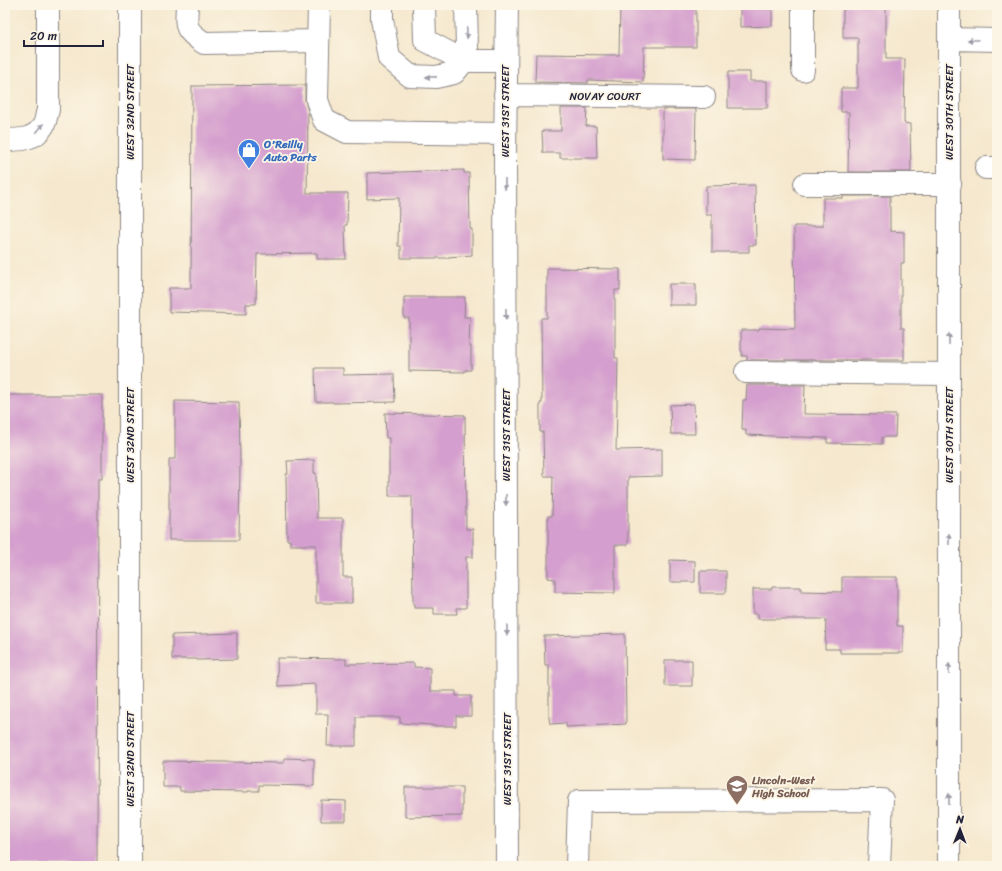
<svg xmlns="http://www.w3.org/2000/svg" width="1002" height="871" font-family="Sriracha,sans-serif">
	<rect width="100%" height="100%" fill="#fcf5e5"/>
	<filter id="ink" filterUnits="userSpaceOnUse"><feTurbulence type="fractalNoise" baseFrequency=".025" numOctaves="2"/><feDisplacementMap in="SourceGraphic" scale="8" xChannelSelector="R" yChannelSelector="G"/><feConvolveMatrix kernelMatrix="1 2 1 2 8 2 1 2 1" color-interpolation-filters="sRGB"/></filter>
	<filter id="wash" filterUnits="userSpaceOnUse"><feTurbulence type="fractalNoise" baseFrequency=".012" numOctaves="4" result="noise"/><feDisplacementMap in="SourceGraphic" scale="16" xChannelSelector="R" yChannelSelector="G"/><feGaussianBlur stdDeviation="0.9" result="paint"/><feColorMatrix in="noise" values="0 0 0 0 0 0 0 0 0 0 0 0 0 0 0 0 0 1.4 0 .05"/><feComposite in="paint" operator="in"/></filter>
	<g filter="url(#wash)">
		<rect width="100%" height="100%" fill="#f5e8ce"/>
		<g id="blocks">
			<!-- building -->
			<path fill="#d49ece" d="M620,5h76v42h-52l-1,35 -55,-2v3l-53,-1 1,-28 83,1z
				M740,5h32v21l-32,1z
				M843,5h43v54h19l-1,64 6,1 1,48h-63l1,-60h-8v-24h17v-50h-15z
				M728,72h22v9h17v27h-39z
				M305,85v15l3,11 -1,82h41l-1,32h-2l1,34h-29v-6l-60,1 -1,50h-10v10l-77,-2v-24h22l1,-202z
				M561,108h26l-1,18h10l1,32h-37v-5h-17l-1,-22h19z
				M663,109h33l-1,51 -32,-1z
				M464,170v3h5l1,56h2v26l-24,2v1h-47v-12h-3l1,-48 -32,1v-26z
				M755,185l1,60h-7v7h-37v-37h-6v-29z
				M843,196h47v35l14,1v31h-3v65h3v32h-157v-4h-5v-5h-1v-21h18v-2l36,1 -1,-103h29v-28h20z
				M547,268l73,1v21h-5v68h3l-2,92 46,-1v27l-34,1v68h-13v48l-60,-1v-13l-7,-1v-62h4l1,-40h-9l-1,-44h-3v-29h2l-1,-85h6z
				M669,284h27v21h-27z
				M404,297h61l-1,20h6l-1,29h2v24h-6v2l-56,-1v-53h-5z
				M315,368h28v7l51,-1 1,28 -62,1v-1h-17z
				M747,385h58l-1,29 92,1 -1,22h-13v7l-55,-1v-5l-81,-3v-5h-4l1,-30h3z
				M5,395h97v84h-4l-1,387h-92z
				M175,401l64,1 1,58 -1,80h-70v-81h6z
				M694,404l1,30h-24l-1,-29z
				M385,413l80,2 1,114h7v28h-7v51h-10l1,6h-23v-6h-20v-4h-1l-1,-108h-23v-58h-3z
				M314,460v13h2l1,45h26v59h9v26h-36v-58h-26v-5h-3l-1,-66h2l-1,-13z
				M670,560l25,1v21h-25z
				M700,571h26v22h-26z
				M842,577h55v49h6v27h-63v-4h-15l1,-30h-68v-5h-5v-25h19v-2h29v4l41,1z
				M237,633v26l-40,1v-1h-25v-24z
				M625,634l1,90 -60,3v-4l-16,1 -1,-6v-53h-4l-1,-29z
				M277,658l69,1v5l68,-1v4l16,1v23h26v5h15v20h-15v10h-24v-1l-32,-2v-6h-44v29h-29l1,-32h-12v-30l-38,2z
				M665,660h27v26h-27z
				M284,758l30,1v27l-55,-1v6h-11v1l-68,-1v-4h-17v-26l121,2z
				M405,787h57v29l-57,1z
				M321,800l25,1v20h-25z"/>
		</g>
	</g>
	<g filter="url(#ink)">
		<use href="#blocks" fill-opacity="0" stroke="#8c8584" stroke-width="1"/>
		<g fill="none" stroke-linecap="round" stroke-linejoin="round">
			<!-- minor casing -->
			<g stroke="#8c8584" stroke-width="24">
				<path id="minor" d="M187,5c-1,23 -3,24 17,38l114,-2
					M319,5l-2,95 7,20 23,12 158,2
					M382,5v14l7,39 21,18 26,1 18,-4 10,-12 3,-13 -1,-43
					M424,5l1,35 39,21h41
					M507,5l-2,148 2,713
					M803,5v65
					M949,39l48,1
					M505,95l199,2
					M5,140c14,0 30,0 38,-14 3,-4 3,-11 5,-16v-105
					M986,168h11
					M805,184h145
					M746,372l203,2
					M130,866v-861
					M577,866l2,-65 303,-1 -3,66
					M949,866v-861"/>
			</g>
			<!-- minor -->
			<use href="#minor" stroke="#fff" stroke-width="22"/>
		</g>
		<!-- one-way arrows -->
		<defs><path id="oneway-solid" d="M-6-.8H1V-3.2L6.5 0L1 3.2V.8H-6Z"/></defs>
		<g fill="#9c9ca7">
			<use href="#oneway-solid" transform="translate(467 33) rotate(88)"/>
			<use href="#oneway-solid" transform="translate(973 40) rotate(-180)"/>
			<use href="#oneway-solid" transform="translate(431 77) rotate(179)"/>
			<use href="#oneway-solid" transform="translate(40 128) rotate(-52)"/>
			<use href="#oneway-solid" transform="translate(505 184) rotate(90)"/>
			<use href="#oneway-solid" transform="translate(506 314) rotate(90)"/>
			<use href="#oneway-solid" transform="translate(949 339) rotate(-90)"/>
			<use href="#oneway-solid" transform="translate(506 500) rotate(90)"/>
			<use href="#oneway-solid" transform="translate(949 539) rotate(-90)"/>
			<use href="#oneway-solid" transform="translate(507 630) rotate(90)"/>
			<use href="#oneway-solid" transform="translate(949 669) rotate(-90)"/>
			<use href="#oneway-solid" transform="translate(949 799) rotate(-90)"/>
		</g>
	</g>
	<!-- icons -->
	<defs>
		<g id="shop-pin" transform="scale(1.15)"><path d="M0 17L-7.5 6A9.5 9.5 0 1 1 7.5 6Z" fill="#3f7fe0" stroke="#fcf5e5"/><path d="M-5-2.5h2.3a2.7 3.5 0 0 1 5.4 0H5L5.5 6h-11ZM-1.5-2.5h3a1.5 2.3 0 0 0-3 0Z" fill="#fff"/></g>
		<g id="school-pin" transform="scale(1.15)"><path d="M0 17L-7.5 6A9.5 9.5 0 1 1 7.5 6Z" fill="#8d6e63" stroke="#fcf5e5"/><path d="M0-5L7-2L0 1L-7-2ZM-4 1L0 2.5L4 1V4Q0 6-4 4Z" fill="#fff"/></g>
	</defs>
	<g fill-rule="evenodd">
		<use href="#shop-pin" x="249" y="150"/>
		<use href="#school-pin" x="737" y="786"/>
	</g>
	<g text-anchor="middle" stroke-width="3.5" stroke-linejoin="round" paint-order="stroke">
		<!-- street labels -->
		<g font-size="11" fill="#22223b" stroke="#fcf5e5">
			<text x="605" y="100">NOVAY COURT</text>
			<text transform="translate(505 111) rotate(-90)" y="4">WEST 31ST STREET</text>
			<text transform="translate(130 112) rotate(-90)" y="4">WEST 32ND STREET</text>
			<text transform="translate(949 112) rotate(-90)" y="4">WEST 30TH STREET</text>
			<text transform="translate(130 435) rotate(-90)" y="4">WEST 32ND STREET</text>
			<text transform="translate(506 435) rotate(-90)" y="4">WEST 31ST STREET</text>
			<text transform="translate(949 435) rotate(-90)" y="4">WEST 30TH STREET</text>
			<text transform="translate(130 759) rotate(-90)" y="4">WEST 32ND STREET</text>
			<text transform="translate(507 759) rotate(-90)" y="4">WEST 31ST STREET</text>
		</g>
		<!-- shop labels -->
		<g font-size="11" font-weight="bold" fill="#366cbe" stroke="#fcf5e5" text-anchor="start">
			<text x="264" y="148">O'Reilly<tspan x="264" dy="13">Auto Parts</tspan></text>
		</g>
		<!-- education labels -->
		<g font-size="11" font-weight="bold" fill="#785e54" stroke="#fcf5e5" text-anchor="start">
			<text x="752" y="784">Lincoln-West<tspan x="752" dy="13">High School</tspan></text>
		</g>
	</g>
	<!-- margin -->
	<rect width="1002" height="871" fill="none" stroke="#fcf5e5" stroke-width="20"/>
	<!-- north arrow -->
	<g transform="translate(960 829) rotate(1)" stroke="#fcf5e5" stroke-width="3" paint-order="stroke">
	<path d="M0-3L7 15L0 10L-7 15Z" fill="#22223b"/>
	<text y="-6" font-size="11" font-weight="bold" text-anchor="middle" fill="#22223b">N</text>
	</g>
	<!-- scale -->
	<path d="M24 40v6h79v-6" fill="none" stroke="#22223b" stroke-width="2"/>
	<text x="30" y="40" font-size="12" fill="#22223b" stroke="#fcf5e5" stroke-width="3" paint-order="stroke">20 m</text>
</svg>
